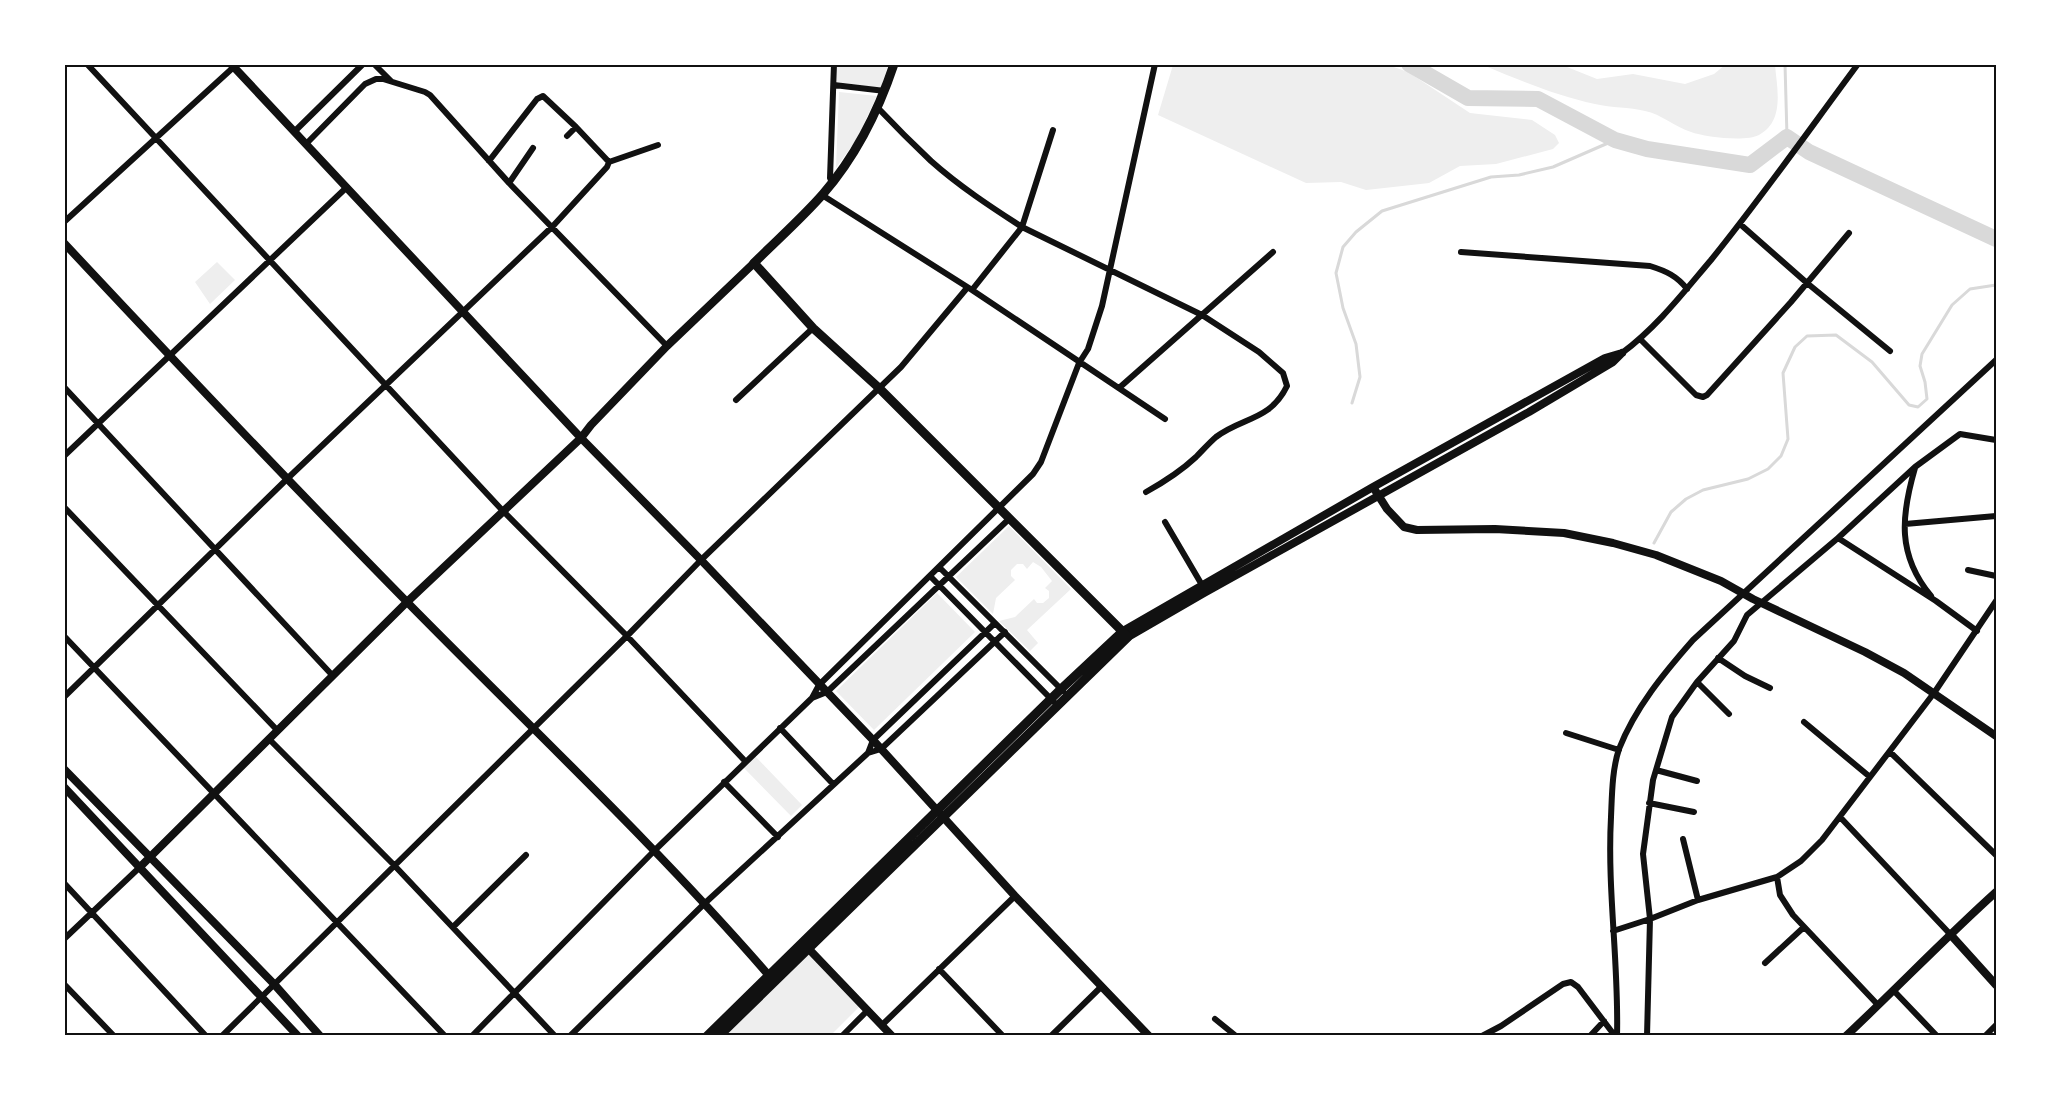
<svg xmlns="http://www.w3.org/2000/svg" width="2061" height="1100" font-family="'Sofia Sans Condensed',sans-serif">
	<rect width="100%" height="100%" fill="#fff"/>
	<!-- green -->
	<path fill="#eee" d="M837,65h51l-7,23 -44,-6z
		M1173,65h215l20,7 62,41 62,7 23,15 4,8 -6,6 -57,15 -36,2 -31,17 -63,7 -25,-8 -35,1 -148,-68z
		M1483,65h79l35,14 36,-5 52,10 29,-10 11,-9h50c2,23 10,56 -16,70 -13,7 -55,2 -68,-3 -16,-5 -30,-18 -46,-21 -16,-4 -33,-3 -50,-7 -39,-8 -76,-24 -112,-39z
		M839,92l38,4 -21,44 -20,28z
		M217,262l18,18 -25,24 -15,-22z
		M1009,526l62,63 -44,41 11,13 -8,8 -31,-30 16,-4 19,-18 3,4h6l6,-5v-7l-4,-3 7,-7 -11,-14 -8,-5 -6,7 -4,-5h-6l-6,6v6l4,4 -19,18 -3,16 -37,-37z
		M937,593l38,39 -101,98 -38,-39z
		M755,756l47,49 -11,11 -48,-49z
		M809,954l51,52 -29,29 -106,1z"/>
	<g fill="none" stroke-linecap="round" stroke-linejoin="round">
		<!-- stream -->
		<path stroke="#d9d9d9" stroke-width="3" d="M1785,64l2,73
			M1352,403l8,-26 -4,-33 -13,-36 -7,-35 7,-26 13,-15 26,-21 109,-34 28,-2 34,-8 62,-27
			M1654,543l17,-31 15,-13 17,-9 45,-11 20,-10 13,-13 7,-17 -5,-66 12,-26 12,-11 29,-1 36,27 37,43 9,2 9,-8 -2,-17 -5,-16 2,-12 30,-49 18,-16 26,-4"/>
		<!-- river -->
		<path stroke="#d9d9d9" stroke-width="16" d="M1409,64l59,34 70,1 77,41 32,9 103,16 37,-28 22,15 187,87"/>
		<!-- minor -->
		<path stroke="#111" stroke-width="6" d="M87,64l416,447 124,125 118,125
			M374,64l17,17
			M834,85l51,6
			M878,108c17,18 35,36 53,53 28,25 60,46 91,66l180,88 57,37 24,21 4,13c-17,35 -45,31 -71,51 -7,6 -13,13 -20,20 -15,14 -32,25 -50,35
			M295,131l68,-67
			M567,136l9,-9
			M306,144l59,-60 11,-5h7l42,13 5,3 79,88 158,163
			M489,161l48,-62 6,-3 33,31 33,35
			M509,183l24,-35
			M832,183l-2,-5 4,-114
			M822,195l150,95 193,129
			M64,222l173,-158
			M1740,224l67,59 83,68
			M1461,252l189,14c16,5 27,10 37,23
			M972,290l50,-63 31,-97
			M1640,339l56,56 7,2 4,-2 84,-93 58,-69
			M1622,353c35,-26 61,-60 89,-93 51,-63 98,-130 147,-196
			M64,387l269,289
			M1119,388l154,-136
			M736,400l77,-72
			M64,456l283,-269
			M1915,468c-14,48 -18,87 16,128
			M64,507l213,223
			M1165,522l37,63
			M1905,524l91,-8
			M1838,538l98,63 41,30
			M939,567l124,124
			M1968,570l28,6
			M930,576l124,126
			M64,636l381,400
			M1718,658l27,18 25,12
			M1697,682l32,32
			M64,697l224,-219 265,-252 54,-59 2,-5 49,-17
			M812,698l15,-6 183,-174
			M1804,722l66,55
			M780,728l53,56
			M1566,733l53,17
			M269,739l124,125 162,172
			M1890,752l106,103
			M868,753l5,-13 122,-117
			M1656,770l41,11
			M724,782l54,55
			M1649,803l45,9
			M1840,817l110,117
			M1683,839l15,61
			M1777,877l3,18 13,20 85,90
			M64,883l142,153
			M453,927l73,-72
			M1613,931l37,-12 48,-19 79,-23 24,-16 21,-21 112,-147 62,-92
			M64,939l76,-72
			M1765,963l39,-36
			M939,969l64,67
			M64,984l50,52
			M1894,991l43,45
			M1215,1019l21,17
			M882,1025l133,-129
			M222,1036l405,-400 74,-76 200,-193 66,-79
			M472,1036l182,-185 158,-153 7,-13 214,-211 8,-12 38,-99 9,-14 14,-43 53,-242
			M570,1036l134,-132 164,-151 13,-4 124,-117
			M842,1036l26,-26
			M1051,1036l51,-50
			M1482,1036l19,-10 62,-42 8,-2 7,5 37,49
			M1590,1036l14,-15
			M1617,1036c2,-73 -10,-146 -6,-219 1,-22 1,-47 8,-68 16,-41 45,-76 74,-109l303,-280
			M1647,1036l3,-117 -7,-65 10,-74 19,-63 25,-35 37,-41 13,-26 91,-77 77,-71 45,-33 36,6
			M1985,1036l11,-11"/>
		<!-- tertiary -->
		<path stroke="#111" stroke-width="8" d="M1373,487l14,22 17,18 13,3 78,-1 69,4 49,10 43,12 65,26 32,18 112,53 39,21 92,63
			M1123,631l250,-144 232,-129 17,-5
			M1128,637l76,-44 325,-181 84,-50 9,-9
			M1950,934l46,51"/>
		<!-- secondary -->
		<path stroke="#111" stroke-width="8" d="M231,64l350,374 120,122 172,180 142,156 134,140
			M64,243c113,121 228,242 344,360 122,124 250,244 364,376
			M64,769l210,215 46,52
			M64,787l234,249
			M140,867l267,-265 174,-164 10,-13 76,-79 87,-83
			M805,945l87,91
			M1846,1036c51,-48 99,-98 150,-144"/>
		<!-- primary -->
		<path stroke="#111" stroke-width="9" d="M707,1036l354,-347 62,-58
			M719,1036l409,-399 -249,-249 -66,-60 -59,-65c23,-23 48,-45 69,-69 33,-38 55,-82 71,-130"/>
	</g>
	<!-- border -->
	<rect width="2061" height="1100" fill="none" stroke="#ffffff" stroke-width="132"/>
	<rect x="66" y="66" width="1929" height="968" fill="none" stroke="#111" stroke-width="2"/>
</svg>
